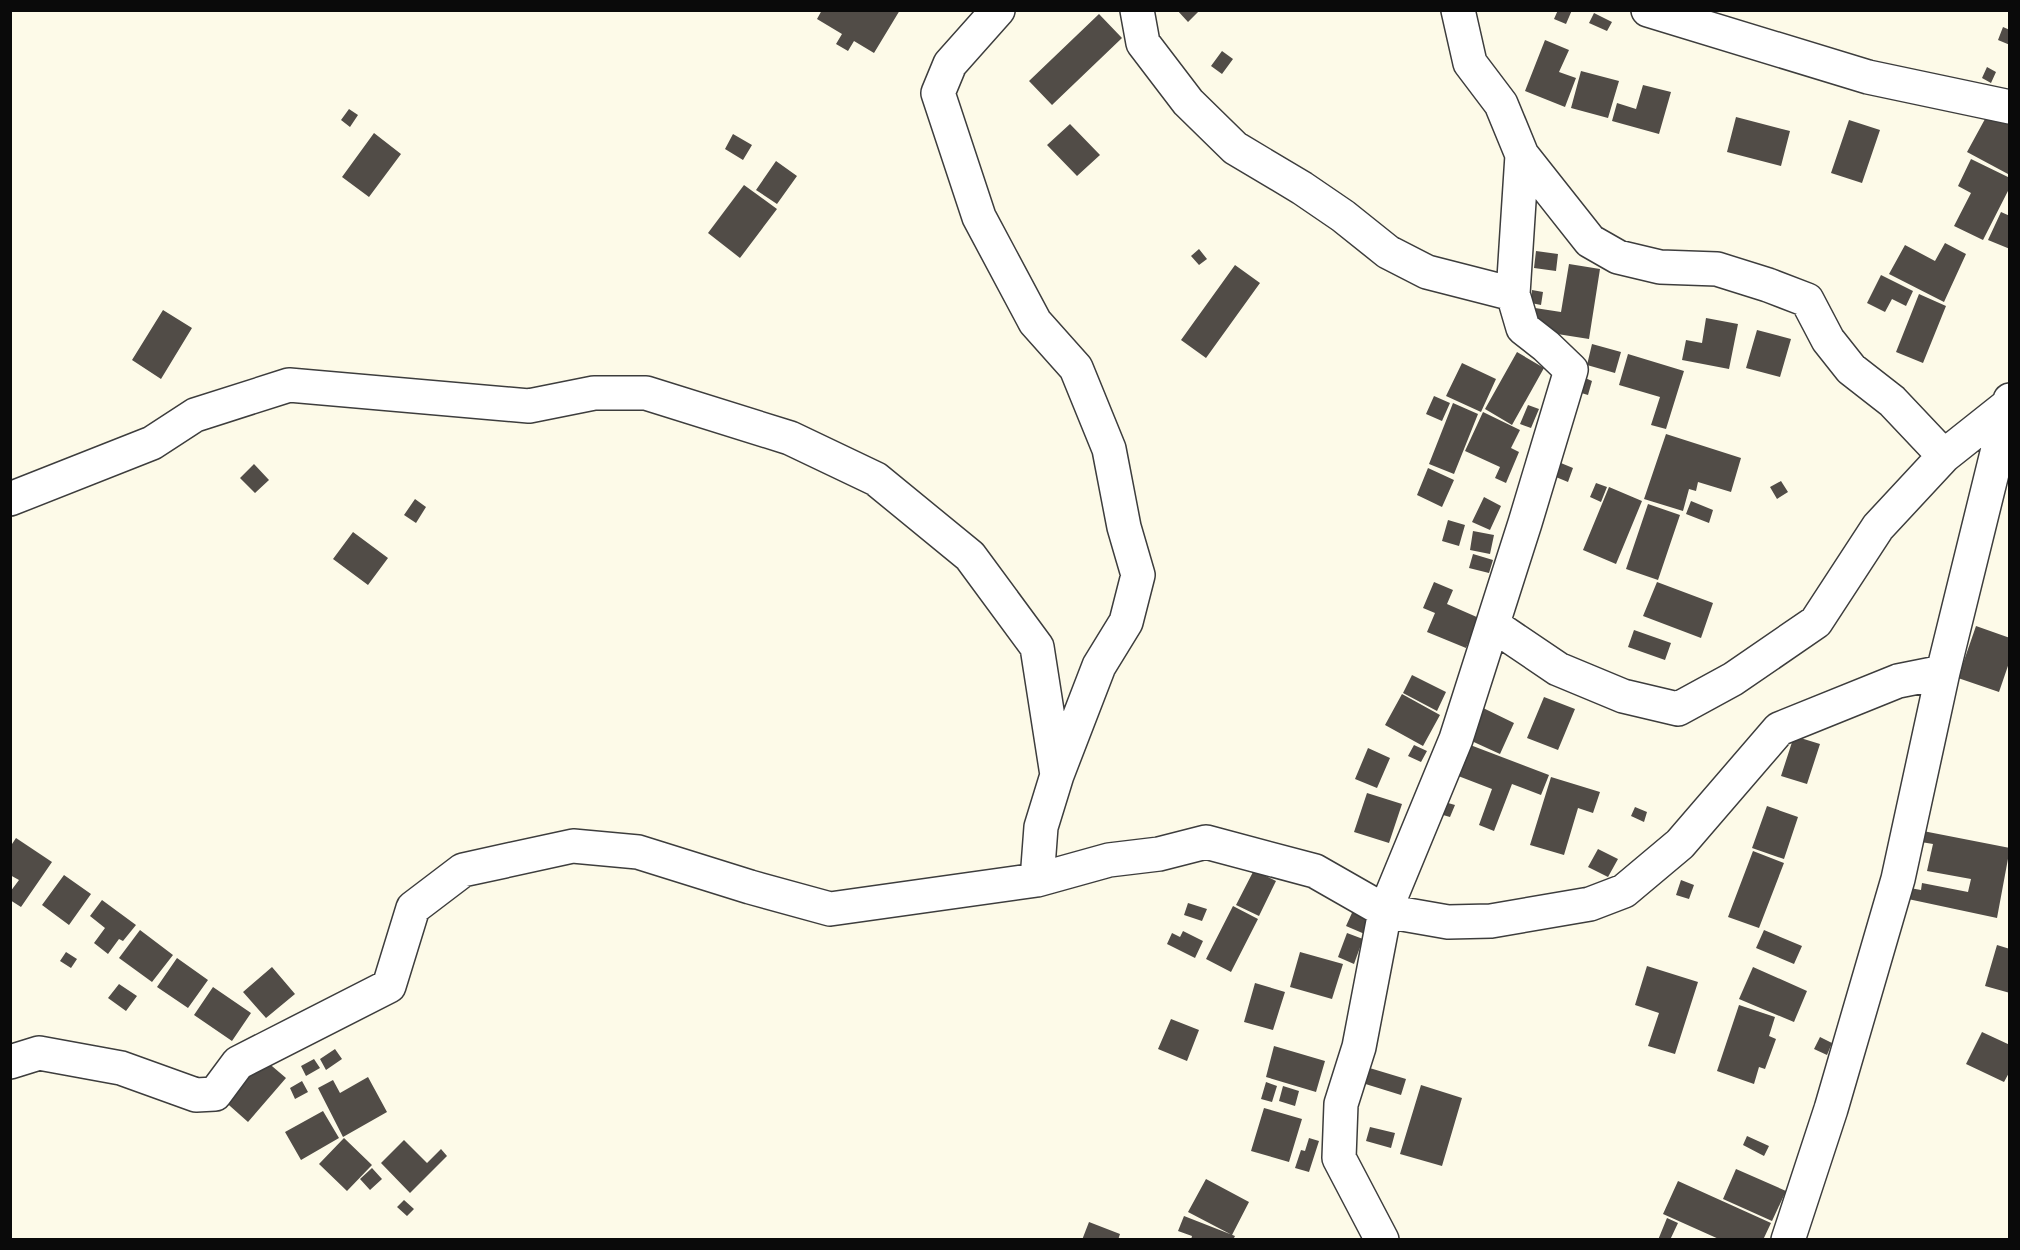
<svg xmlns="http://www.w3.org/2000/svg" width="2020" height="1250" font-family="'Times New Roman',serif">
	<rect width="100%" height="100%" fill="#fdfae8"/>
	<!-- building -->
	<path fill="#514c47" d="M822,10h78l-26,43 -20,-12 -6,10 -12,-7 6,-10 -25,-15z
		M1177,10h23l-12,12z
		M1558,10h14l-6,14 -12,-5z
		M1594,13l18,9 -5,9 -18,-8z
		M1099,14l23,24 -70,67 -23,-24z
		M2003,27l7,3v15l-12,-5z
		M1545,40l24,10 -10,22 17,6 -11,29 -40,-16z
		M1222,51l11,8 -11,15 -11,-8z
		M1987,67l9,5 -5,11 -9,-5z
		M1581,71l38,10 -11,37 -37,-10z
		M1643,85l28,7 -12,42 -47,-13 5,-18 19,6z
		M1991,108l19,10v53l-2,3 -41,-22z
		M349,109l9,6 -8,12 -9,-7z
		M1736,117l54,14 -9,35 -54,-14z
		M1849,120l31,10 -18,53 -31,-10z
		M1070,124l30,31 -23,21 -30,-31z
		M374,133l27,21 -32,43 -27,-20z
		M733,134l19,11 -9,15 -18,-11z
		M1971,159l39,19v9l-27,53 -29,-14 17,-33 -13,-7z
		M776,161l21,15 -20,28 -21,-14z
		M744,185l33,24 -37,49 -32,-25z
		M2001,212l9,4v33l-22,-9z
		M1945,243l21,11 -22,48 -55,-28 16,-29 30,16z
		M1199,249l8,10 -8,6 -8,-9z
		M1536,251l22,3 -2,17 -22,-3z
		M1569,264l31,5 -11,70 -57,-9 3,-22 26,4z
		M1235,265l25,18 -54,75 -25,-18z
		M1881,275l32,16 -7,15 -14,-7 -7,13 -18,-9z
		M1532,290l11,2 -2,13 -10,-2z
		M1919,294l27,12 -23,57 -27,-11z
		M163,310l29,18 -31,51 -29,-19z
		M1706,318l32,6 -9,45 -47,-9 4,-20 16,3z
		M1757,330l34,9 -11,38 -34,-9z
		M1592,344l29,8 -6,21 -28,-8z
		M1517,352l27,16 -32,57 -27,-16z
		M1628,354l56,17 -18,58 -15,-4 9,-28 -41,-12z
		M1462,363l34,16 -15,33 -35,-16z
		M1583,377l9,4 -4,14 -10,-3z
		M1434,396l16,7 -8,18 -16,-7z
		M1453,403l25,11 -24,60 -25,-10z
		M1528,405l11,4 -8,19 -11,-4z
		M1483,412l37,18 -9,18 8,4 -13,31 -11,-5 5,-11 -35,-16z
		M1666,434l75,24 -10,34 -33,-10 -2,9 -7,-2 -6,22 -39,-12z
		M1556,461l17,7 -5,14 -17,-7z
		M254,464l15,16 -14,13 -15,-15z
		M1428,468l26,12 -12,27 -25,-12z
		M1781,481l7,11 -11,7 -7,-12z
		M1596,483l11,4 -6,15 -11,-5z
		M1609,487l33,14 -26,63 -33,-14z
		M1484,497l17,9 -11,24 -18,-8z
		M415,499l11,8 -10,16 -12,-8z
		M1691,501l22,9 -4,13 -23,-9z
		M1648,504l32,11 -22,65 -32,-11z
		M1448,520l17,5 -6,21 -17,-5z
		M1473,531l21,4 -4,19 -20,-4z
		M353,532l35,26 -20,27 -35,-26z
		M1473,554l20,6 -4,13 -20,-5z
		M1434,582l19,8 -6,14 32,14 -13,30 -39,-16 8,-19 -12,-5z
		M1657,582l56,21 -12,35 -58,-22z
		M1976,626l34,12v22l-11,32 -41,-14z
		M1634,630l37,13 -6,17 -37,-13z
		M1412,675l34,17 -9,19 -34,-18z
		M1402,694l38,21 -17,31 -38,-21z
		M1544,697l31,12 -17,41 -31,-12z
		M1479,706l35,17 -14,31 -35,-16z
		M1794,736l26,8 -13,40 -26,-8z
		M1465,743l84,32 -8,20 -29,-11 -18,47 -15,-6 13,-36 -39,-15z
		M1414,745l13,6 -6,11 -13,-6z
		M1368,748l22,10 -13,30 -22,-9z
		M1551,777l49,15 -7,21 -15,-5 -14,47 -34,-10z
		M1367,793l35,11 -13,39 -35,-11z
		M1448,803l7,2 -5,12 -7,-2z
		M1767,806l31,11 -14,42 -32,-11z
		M1635,807l12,5 -3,10 -13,-6z
		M1923,831l87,17 -13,70 -89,-19 2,-11 11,2 1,-7 46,9 3,-13 -44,-8 6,-27 -12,-2z
		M16,838l36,24 -31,45 -11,-7v-8l9,-12 -9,-5v-28z
		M1598,849l20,10 -10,18 -20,-10z
		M1753,851l31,12 -25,65 -31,-11z
		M1254,870l22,11 -17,35 -23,-11z
		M64,875l27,19 -22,31 -27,-20z
		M1681,880l13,5 -5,14 -13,-4z
		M102,900l34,25 -13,16 -4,-2 -11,15 -14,-11 11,-15 -15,-12z
		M1188,903l19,6 -5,12 -18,-6z
		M1356,904l21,9 -10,22 -21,-9z
		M1233,906l25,13 -27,53 -25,-13z
		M140,930l33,25 -21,27 -33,-24z
		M1764,930l38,16 -8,18 -38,-16z
		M1183,931l20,10 -8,17 -28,-14 5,-11 8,4z
		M1347,933l16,6 -9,25 -16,-7z
		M1997,945l13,4v44l-25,-7z
		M66,952l11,7 -6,9 -11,-7z
		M1300,952l43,12 -11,35 -42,-12z
		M177,958l31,22 -20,28 -31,-21z
		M1647,966l51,16 -23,72 -27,-8 11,-33 -24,-8z
		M272,967l23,27 -29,24 -23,-26z
		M1753,967l54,24 -13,31 -55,-23z
		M1255,983l30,9 -12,38 -29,-8z
		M119,984l18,12 -11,15 -18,-13z
		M213,987l38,26 -19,28 -38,-26z
		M1739,1005l36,12 -6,19 7,3 -11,30 -6,-2 -5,17 -37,-13z
		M1171,1019l28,11 -12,31 -29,-12z
		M1982,1032l28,13v26l-6,11 -38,-18z
		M1820,1037l12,6 -5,12 -13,-6z
		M1274,1046l51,15 -9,31 -50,-15z
		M335,1049l7,10 -16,11 -6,-11z
		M259,1055l27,23 -38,44 -27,-24z
		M314,1059l6,9 -14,8 -5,-10z
		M1363,1066l43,13 -5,16 -42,-13z
		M368,1077l19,35 -44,25 -25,-49 15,-8 7,13z
		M302,1081l6,11 -13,7 -5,-11z
		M1266,1082l11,4 -5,16 -11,-3z
		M1421,1085l41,13 -20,68 -42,-12z
		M1283,1086l16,5 -4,15 -16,-5z
		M1264,1108l38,11 -13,43 -38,-11z
		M323,1111l16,27 -38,22 -16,-28z
		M1370,1127l25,6 -4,15 -25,-7z
		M1747,1136l22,10 -5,10 -21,-11z
		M344,1138l28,27 -25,26 -28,-27z
		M1309,1138l10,3 -10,31 -14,-4 6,-18 4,1z
		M404,1140l23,23 14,-14 6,7 -37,37 -29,-30z
		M372,1168l10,11 -12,11 -10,-11z
		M1736,1169l50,22 -14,30 -49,-22z
		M1206,1179l43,23 -17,33 -44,-23z
		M1678,1181l93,42 -8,17h-42l-58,-26z
		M404,1200l10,9 -7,7 -10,-9z
		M1184,1216l51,20 -2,4h-42l1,-4 -14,-5z
		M1667,1218l11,5 -8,17h-12z
		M1089,1222l31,12 -2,6h-36z"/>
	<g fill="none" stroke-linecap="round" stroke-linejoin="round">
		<!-- minor casing -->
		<g stroke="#3d3d3d" stroke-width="36">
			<path id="minor" d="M998,10l-48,54 -12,29 41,124 56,105 41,46 33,81 15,78 14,48 -12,47 -27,44 -42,109 -16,52 -4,53
				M1137,10l6,33 45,59 47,46 67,40 41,28 45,36 39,20 86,22
				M1458,10l12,53 31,41 21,51 68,86 28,16 42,10 57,2 51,16 39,15 21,40 23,29 41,32 52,55
				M1648,10l220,67 142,30
				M10,499l142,-56 43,-28 94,-30 240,21 65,-13h52l144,45 86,41 94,77 67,91 20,128
				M1493,625l65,44 65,27 55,13 55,-30 83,-57 62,-95 66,-71 63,-50
				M10,1062l29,-9 82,15 75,27 19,-1 23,-31 151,-77 24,-78 50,-38 110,-24 65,6 112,35 80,22 207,-29 72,-20 50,-6 47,-12 109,29 70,40 63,11 43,-1 99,-17 34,-13 56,-47 99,-115 119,-48 45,-9
				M1382,1240l-43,-82 2,-54 18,-57 26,-136 71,-172 69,-216 46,-153 -25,-24 -23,-18 -10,-34 9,-139
				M1788,1240l43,-131 67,-230 45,-207 67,-272"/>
		</g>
		<!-- minor -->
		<use href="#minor" stroke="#fff" stroke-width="33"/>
	</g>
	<!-- border -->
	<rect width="2020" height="1250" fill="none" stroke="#0a0a0a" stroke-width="24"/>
</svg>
